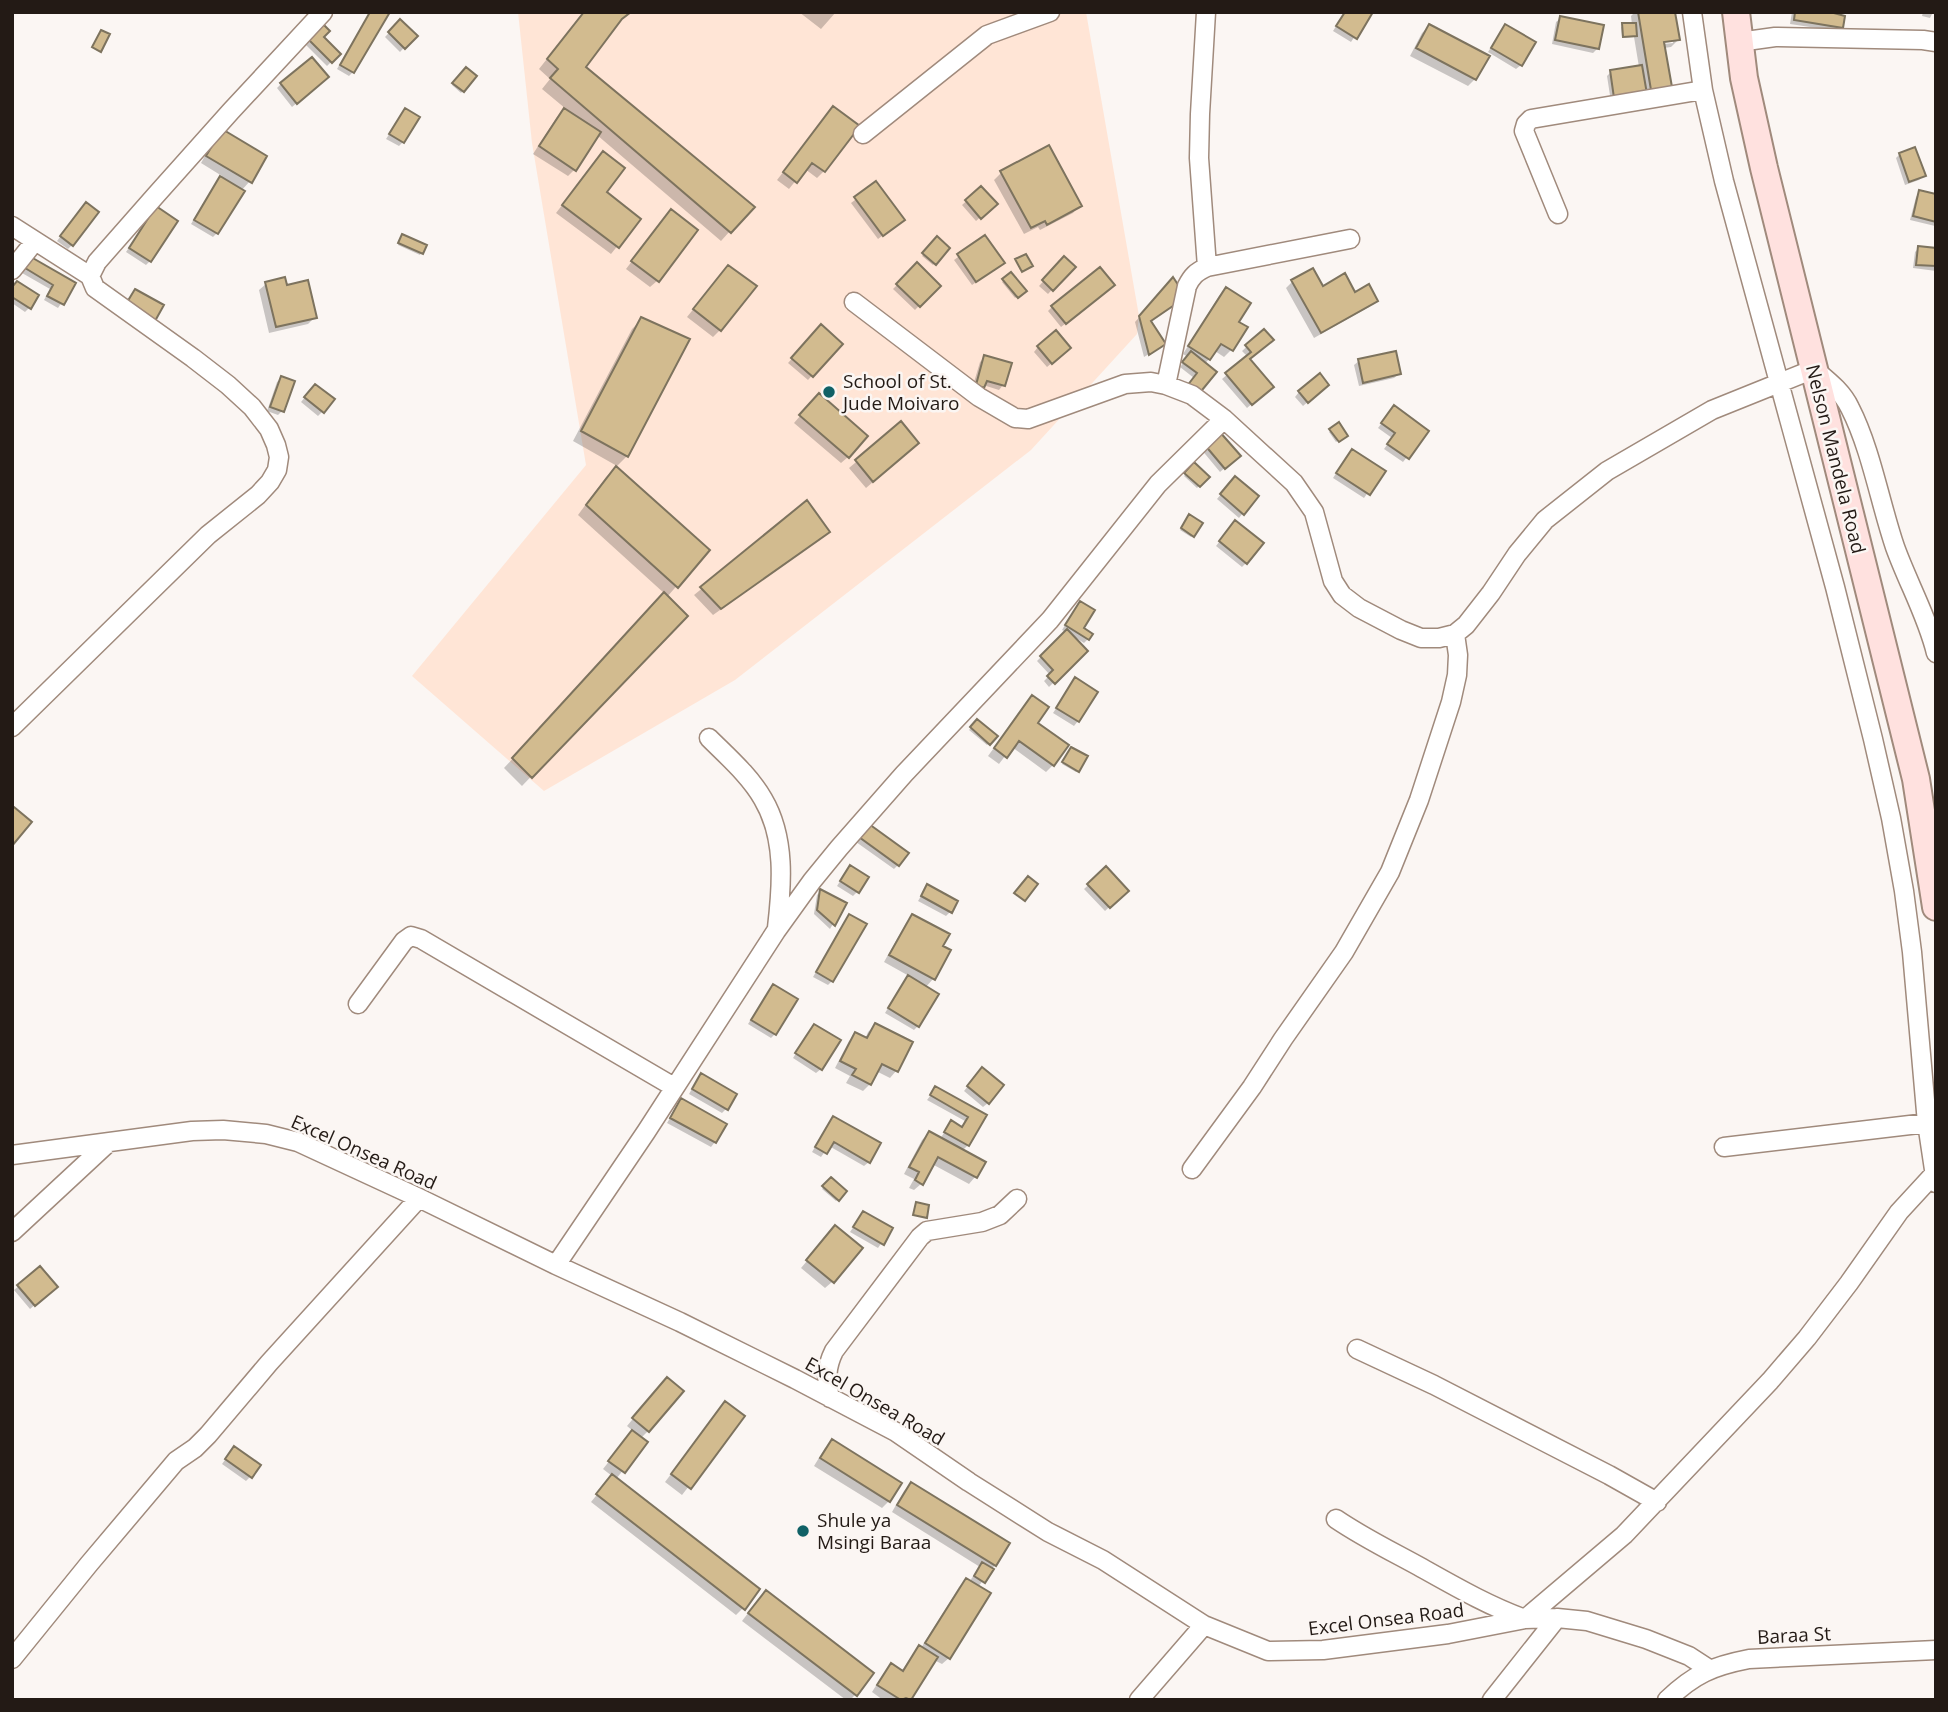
<svg xmlns="http://www.w3.org/2000/svg" width="1948" height="1712" font-family="'Open Sans',sans-serif">
	<rect width="100%" height="100%" fill="#fbf6f3"/>
	<!-- built -->
	<path fill="#ffe5d6" d="M518,12h568l53,304 -2,18 -106,116 -296,230 -191,111 -132,-115 174,-211 -54,-322z"/>
	<!-- shadow -->
	<path fill="#0003" fill-rule="evenodd" d="M370,12h18l-35,60 -4,4 -12,-7z
		M584,12h47l-15,12 -33,43 147,164 -9,10 -124,-106 -22,34 -7,7 -35,-22 24,-37 9,-8 -24,-20 8,-10 -11,-10z
		M799,12h37l-15,17z
		M1345,12h26l-20,30 -18,-11z
		M1635,12h38l5,28 -7,7 -7,1 6,38 -59,16 -4,-26 4,-4 28,-5 -5,-30 -12,1 -1,-11 11,-2 -1,-9zM1673,40v3l-17,2v-3z
		M1792,12h37l12,15 -4,4 -47,-7z
		M1923,12h10l-3,6 -8,-2z
		M1561,18l37,30 -5,5 -41,-9 4,-22z
		M400,21l15,15 -15,16 -15,-15z
		M321,25l1,12 17,17 -12,12 -24,-24z
		M1429,26l46,53 -7,7 -58,-30 12,-23z
		M1505,26l16,39 -5,4 -28,-17z
		M466,69l8,7 -13,17 -9,-8z
		M323,81l-31,26 -15,-19 4,-4z
		M833,108l-9,63 -7,7 -12,-9 -16,20 -12,-9z
		M405,110l-2,32 -4,4 -13,-7z
		M215,138l35,43 -9,10 -24,42 -4,4 -22,-13 25,-42 6,-6 -21,-13z
		M1900,154l24,21 -5,5 -14,5 -9,-27z
		M597,160l8,33 34,26 -28,35 -55,-41z
		M1001,173l78,33 -6,7 -33,17 -2,-3 -14,7 -30,-54z
		M876,184l22,40 -20,15 -27,-36z
		M981,188l14,16 -19,17 -14,-16z
		M1920,192l16,4 -1,30 -25,-6 6,-23z
		M82,208l-10,37 -4,4 -11,-8z
		M152,213l-2,48 -4,4 -20,-13z
		M664,219l-7,62 -7,6 -24,-18z
		M401,237l20,16 -1,2 -22,-10z
		M985,237l13,30 -26,18 -18,-25z
		M937,239l10,9 -14,17 -11,-9z
		M1919,248l17,1v22l-23,-3 2,-16z
		M1064,259l9,8 -25,27 -9,-8z
		M27,263l47,21 -16,24 -14,-8 6,-11 -28,-16z
		M917,265l21,21 -23,24 -22,-21z
		M1011,274l13,17 -9,7 -13,-16z
		M721,275l-1,55 -7,7 -26,-20z
		M1173,280l7,21 -31,20 10,27 -15,9 -9,-35z
		M1292,282l63,12 21,7 -7,6 -55,31 -28,-50z
		M266,284l20,3 29,30 -7,7 -39,9 -10,-43z
		M12,288l17,20 -4,4 -13,-9z
		M1109,289l-48,38 -13,-16 4,-4z
		M1226,289l11,33 9,6 -15,22 -7,7 -9,-6 -21,27 -14,-11 8,-10 -5,-3 36,-58z
		M642,319l-15,137 -10,10 -44,-25 59,-112z
		M821,327l19,17 -32,36 -20,-17z
		M1264,331l-16,29 19,31 -20,17 -25,-29 26,-22 -6,-6z
		M1038,347l27,5 -18,15 -13,-15z
		M985,357l18,28 -4,5 -16,-5 -5,6 -6,-2 8,-27z
		M1359,361l40,13 -5,4 -35,8 -5,-21z
		M282,378v33l-4,4 -11,-4 10,-29z
		M1323,389l-20,17 -8,-9 4,-5z
		M311,390l11,22 -4,4 -17,-14z
		M812,402l36,55 -7,6 -47,-40z
		M1390,412l37,20 -24,30 -19,-13 8,-11 -14,-10z
		M901,424l9,26 -44,38 -17,-20z
		M1339,425l7,10 -10,7 -7,-10z
		M1205,445l29,15 -14,12 -19,-23z
		M1348,455l35,16 -19,27 -31,-20z
		M1194,465l13,12 -10,11 -13,-12z
		M616,468l92,82 -41,47 18,19 -163,170 -18,-18 161,-174 -87,-79 28,-38z
		M1231,482l12,31 -4,5 -22,-19z
		M807,503l14,35 -108,77 -19,-20z
		M1188,518l5,17 -2,2 -11,-7z
		M1231,527l15,36 -4,4 -26,-21z
		M1076,607l6,21 6,11 -4,4 -11,-7 12,15 -36,36 -5,-6 6,-6 -13,-14 29,-29 -4,-2z
		M1075,680l3,41 -4,5 -21,-13z
		M1026,704l27,61 -7,7 -34,-25 -13,17 -11,-8z
		M977,721l18,16 -8,8 -18,-15z
		M1070,751l8,20 -2,1 -14,-8z
		M865,830l33,35 -4,4 -38,-27z
		M1106,869l20,22 -21,20 -21,-22z
		M846,872l11,20 -4,4 -16,-10z
		M927,886l23,26 -4,4 -28,-15z
		M821,891l24,12 -15,26 -16,-15 3,-19z
		M849,916l-17,65 -4,4 -15,-8 32,-56z
		M913,916l27,30 -7,33 -8,9 -7,38 -4,4 -29,-17 19,-31 5,-6 -25,-14 22,-39z
		M770,990l5,44 -4,4 -23,-14z
		M875,1025l21,46 -6,7 -14,-7 -6,13 -7,7 -17,-8 4,-7 -15,-8 14,-27 7,-6 9,4 3,-7z
		M814,1026l7,43 -5,4 -23,-15z
		M978,1074l10,29 -5,4 -19,-16z
		M697,1080l29,29 -4,4 -33,-19z
		M936,1088l48,27 -16,30 -6,6 13,26 -6,7 -37,-20 -11,20 -7,6 -5,-2 5,-9 -10,-5 18,-34 7,-7 11,6 11,-17 10,6 4,-7 -38,-21z
		M681,1100l34,42 -4,5 -44,-24z
		M830,1122l39,40 -5,4 -35,-20 -8,11 -9,-5z
		M831,1179l14,12 -9,10 -14,-12z
		M863,1213l28,16 -13,19 -28,-16z
		M829,1235l3,47 -7,6 -24,-20z
		M19,1286l32,5 -21,18 -16,-19z
		M660,1386l-12,45 -7,7 5,4 -30,37 127,129 -7,7 -145,-113 21,-26 -9,-7 30,-38 -6,-5z
		M719,1411l24,6 -61,78 -17,-13z
		M832,1442l67,42 -10,17 -7,7 -68,-42 11,-18z
		M230,1453l20,24 -4,4 -24,-17z
		M911,1484l84,81 -17,22 -29,71 -7,6 -8,-4 -25,40h-26l-11,-8 12,-19 7,-7 10,6 12,-18 7,-7 1,1 38,-61 7,-7 3,2 11,-15 -88,-55 12,-21z
		M759,1599l96,96 -5,5h-4l-104,-79z"/>
	<!-- building -->
	<path fill="#d2bb8f" stroke="#7d735e" stroke-width="2" d="M370,12h20l-36,61 -14,-8z
		M584,12h47l-9,7 -36,48 169,140 -24,26 -181,-155 8,-9 -11,-10z
		M1345,12h28l-16,27 -21,-13z
		M1638,12h37l5,28 -16,2 8,45 -21,3z
		M1795,12h35l15,4 -2,12 -49,-8z
		M1560,16l44,9 -5,24 -44,-9z
		M400,19l18,17 -13,13 -17,-17z
		M321,22l9,9 -6,6 17,17 -9,9 -26,-26z
		M1622,23h14l1,13 -14,1z
		M1429,24l61,32 -14,24 -60,-32z
		M1505,24l31,18 -14,24 -31,-18z
		M101,30l9,4 -9,18 -9,-5z
		M312,57l17,20 -32,27 -17,-21z
		M1642,65l5,29 -33,4 -4,-28z
		M466,67l11,9 -13,16 -12,-9z
		M833,106l27,20 -35,46 -13,-9 -15,20 -14,-11z
		M405,108l15,9 -16,26 -15,-9z
		M564,108l37,24 -25,39 -37,-25z
		M222,129l45,27 -15,27 -46,-27z
		M1049,145l33,61 -35,19 -2,-4 -14,7 -31,-57z
		M1915,147l11,29 -17,6 -10,-29z
		M603,151l22,17 -18,24 34,27 -22,29 -57,-43z
		M220,176l25,15 -27,43 -24,-14z
		M876,181l29,39 -22,16 -29,-39z
		M981,186l17,18 -17,15 -16,-19z
		M1919,190l17,4v28l-23,-6z
		M86,202l13,10 -26,34 -13,-10z
		M156,206l22,15 -27,41 -22,-14z
		M671,209l27,21 -39,52 -28,-21z
		M402,234l25,11 -4,9 -25,-11z
		M985,235l20,28 -29,19 -19,-28z
		M937,236l13,12 -14,17 -14,-12z
		M1918,246l18,2v18l-20,-1z
		M1026,254l7,12 -11,6 -7,-13z
		M1064,256l12,11 -23,24 -11,-11z
		M31,257l45,26 -12,22 -17,-9 6,-11 -28,-17z
		M917,262l24,24 -21,21 -24,-23z
		M728,265l29,21 -36,45 -28,-22z
		M1100,267l15,18 -49,39 -15,-18z
		M1313,268l10,18 22,-13 10,19 14,-8 9,17 -57,32 -30,-53z
		M1011,272l16,19 -9,7 -16,-19z
		M285,277l2,8 21,-5 9,38 -41,9 -11,-45z
		M1173,277l13,20 -35,24 15,23 -17,11 -10,-39z
		M17,281l22,14 -8,14 -19,-12v-10z
		M1226,287l25,16 -12,19 9,5 -15,24 -12,-7 -11,16 -22,-14z
		M135,289l29,16 -9,16 -29,-17z
		M641,317l49,22 -62,118 -47,-26z
		M821,324l22,20 -30,33 -22,-19z
		M1264,329l10,11 -24,19 24,28 -22,18 -27,-32 26,-21 -6,-7z
		M1056,330l15,18 -19,16 -15,-18z
		M1191,351l26,21 -19,23 -11,-9 10,-13 -15,-11z
		M1396,351l5,23 -38,9 -5,-24z
		M984,355l28,8 -7,23 -18,-5 -3,7 -8,-3z
		M1320,373l9,12 -21,18 -10,-12z
		M281,376l14,5 -11,31 -14,-5z
		M315,384l20,15 -11,14 -20,-16z
		M819,393l49,43 -19,22 -50,-43z
		M1394,405l35,26 -20,28 -22,-15 8,-11 -14,-10z
		M901,421l18,22 -46,39 -18,-22z
		M1339,422l9,14 -9,6 -10,-13z
		M1219,431l22,25 -16,13 -21,-25z
		M1352,449l34,22 -16,24 -34,-22z
		M1194,462l16,15 -10,10 -16,-14z
		M616,466l94,84 -32,38 -92,-83z
		M1235,476l24,20 -15,19 -24,-21z
		M807,500l23,32 -109,77 -21,-22z
		M1189,514l14,9 -9,14 -13,-9z
		M1235,520l29,23 -17,21 -28,-23z
		M664,592l24,24 -156,162 -20,-20z
		M1080,601l15,9 -11,18 9,6 -4,6 -24,-15z
		M1067,629l21,22 -33,33 -8,-8 6,-6 -13,-14z
		M1075,677l23,15 -19,30 -23,-14z
		M1032,695l17,12 -11,16 31,22 -15,21 -35,-25 -12,17 -13,-10z
		M977,719l21,17 -8,9 -20,-18z
		M1071,747l17,9 -9,16 -17,-10z
		M14,807l18,15 -20,24v-37z
		M869,824l40,29 -10,13 -40,-29z
		M850,865l19,12 -10,16 -19,-12z
		M1106,866l23,25 -19,17 -23,-24z
		M1028,876l10,8 -13,17 -11,-8z
		M927,884l31,17 -6,12 -31,-17z
		M820,889l27,14 -12,23 -18,-16z
		M849,914l18,10 -34,58 -17,-10z
		M912,914l38,20 -7,12 8,4 -16,30 -46,-25z
		M908,975l31,19 -20,33 -31,-19z
		M773,984l25,15 -22,36 -25,-15z
		M875,1023l38,19 -15,30 -16,-8 -11,21 -19,-10 4,-6 -16,-8 15,-29 12,6z
		M814,1024l27,16 -19,30 -27,-17z
		M982,1067l22,18 -15,19 -22,-18z
		M701,1073l36,21 -9,16 -36,-21z
		M935,1086l52,29 -18,31 -25,-14 7,-12 11,7 6,-10 -38,-22z
		M681,1098l46,26 -11,19 -46,-25z
		M833,1116l48,27 -11,20 -36,-21 -7,12 -12,-7z
		M929,1131l57,31 -9,16 -39,-21 -15,28 -8,-5 4,-8 -10,-5z
		M831,1177l16,14 -8,10 -17,-15z
		M916,1202l13,3 -2,13 -14,-3z
		M863,1211l30,17 -9,17 -31,-18z
		M835,1225l28,23 -29,35 -28,-23z
		M40,1266l18,21 -23,19 -18,-21z
		M667,1377l17,14 -35,41 -17,-14z
		M725,1401l20,15 -54,73 -20,-15z
		M632,1430l16,12 -23,31 -17,-12z
		M832,1439l70,44 -12,19 -70,-44z
		M234,1446l27,19 -9,13 -27,-19z
		M612,1474l148,115 -15,21 -149,-116z
		M911,1482l99,61 -14,23 -99,-61z
		M982,1562l12,7 -9,14 -11,-7z
		M966,1578l25,15 -41,66 -25,-16z
		M766,1590l108,83 -17,23 -109,-83z
		M919,1645l19,12 -27,43 -5,-2 -5,2 -24,-15 14,-22 12,8z"/>
	<g fill="none" stroke-linecap="round" stroke-linejoin="round">
		<!-- minor casing -->
		<g stroke="#a08a7c" stroke-width="21">
			<path id="minor" d="M1206,12l-6,102 -1,44 8,109
				M1692,12l11,78 21,91 111,406 38,152 18,79 13,73 8,61 15,171 9,60
				M1739,42l36,-5 148,3 13,2
				M863,134l124,-99 63,-23
				M1558,214l-34,-83 2,-7 5,-5 172,-29
				M12,226l78,50
				M12,270l23,-29
				M854,302l125,95 36,21 13,1 97,-35 26,-2 15,3 26,10 32,24 70,64 20,29 19,69 9,14 17,13 42,22 20,8h18l16,-4 11,-9 25,-32 26,-39 28,-34 62,-49 105,-61 102,-41c13,11 28,22 36,39 21,41 30,95 45,139 13,36 32,69 41,106
				M1166,385l21,-99c5,-10 9,-14 20,-19l143,-28
				M12,727l196,-192 50,-40 12,-13 7,-12 2,-13 -3,-12 -7,-16 -17,-22 -24,-22 -35,-27 -98,-70 -5,-12 7,-14 59,-67 75,-84 92,-99
				M709,738c19,19 41,38 54,61 23,39 19,86 14,129
				M358,1004l46,-63 7,-5 10,3 253,148
				M1724,1147l203,-24
				M12,1155l180,-24 31,-1 43,4 32,8 121,56 137,67 124,57 115,57 101,53 73,50 79,50 55,28 101,65 64,26 55,-1 125,-16 77,-15 32,-1 30,3 59,18 43,17 20,13
				M1192,1169l60,-82 31,-48 61,-87 46,-80 29,-72 32,-98 6,-27 1,-20 -3,-21
				M12,1232l97,-90
				M556,1265l90,-133 130,-201 36,-50 27,-33 65,-74 146,-154 108,-136 66,-65
				M1357,1349l77,36 175,90 48,27
				M830,1398c-4,-18 -4,-31 4,-47l86,-114 7,-6 55,-9 18,-7 17,-16
				M1336,1519c28,19 57,33 86,49 34,19 67,38 103,51l99,-84 146,-154 37,-43 42,-55 50,-71 35,-38
				M12,1659l77,-95 87,-103 19,-13 13,-13 61,-72 150,-165
				M1139,1700l65,-75
				M1492,1700l65,-82
				M1667,1700c27,-26 46,-34 82,-41l187,-9"/>
		</g>
		<!-- secondary casing -->
		<g stroke="#a08a7c" stroke-width="30">
			<path id="secondary" d="M1736,12l8,66 20,90 152,611 20,128"/>
		</g>
		<!-- minor -->
		<use href="#minor" stroke="#fff" stroke-width="18"/>
		<!-- secondary -->
		<use href="#secondary" stroke="#ffe1df" stroke-width="26"/>
	</g>
	<!-- markers -->
	<g fill="#106166" stroke="#fbf6f3" stroke-width="2.5">
		<circle cx="829" cy="392" r="7"/>
		<circle cx="803" cy="1531" r="7"/>
	</g>
	<g text-anchor="middle" stroke-width="5" stroke-linejoin="round" paint-order="stroke">
		<!-- poi labels -->
		<g font-size="19" fill="#231a15" stroke="#fbf6f3" text-anchor="start">
			<text x="843" y="388">School of St.<tspan x="843" dy="22">Jude Moivaro</tspan></text>
			<text x="817" y="1527">Shule ya<tspan x="817" dy="22">Msingi Baraa</tspan></text>
		</g>
		<!-- street labels -->
		<g font-size="19" fill="#231a15" stroke="#fbf6f3">
			<text transform="translate(1836 459) rotate(76)" y="7">Nelson Mandela Road</text>
			<text transform="translate(364 1152) rotate(24)" y="7">Excel Onsea Road</text>
			<text transform="translate(875 1401) rotate(30)" y="7">Excel Onsea Road</text>
			<text transform="translate(1386 1619) rotate(-7)" y="7">Excel Onsea Road</text>
			<text transform="translate(1794 1635) rotate(-3)" y="7">Baraa St</text>
		</g>
	</g>
	<!-- border -->
	<rect width="1948" height="1712" fill="none" stroke="#231a15" stroke-width="28"/>
</svg>
